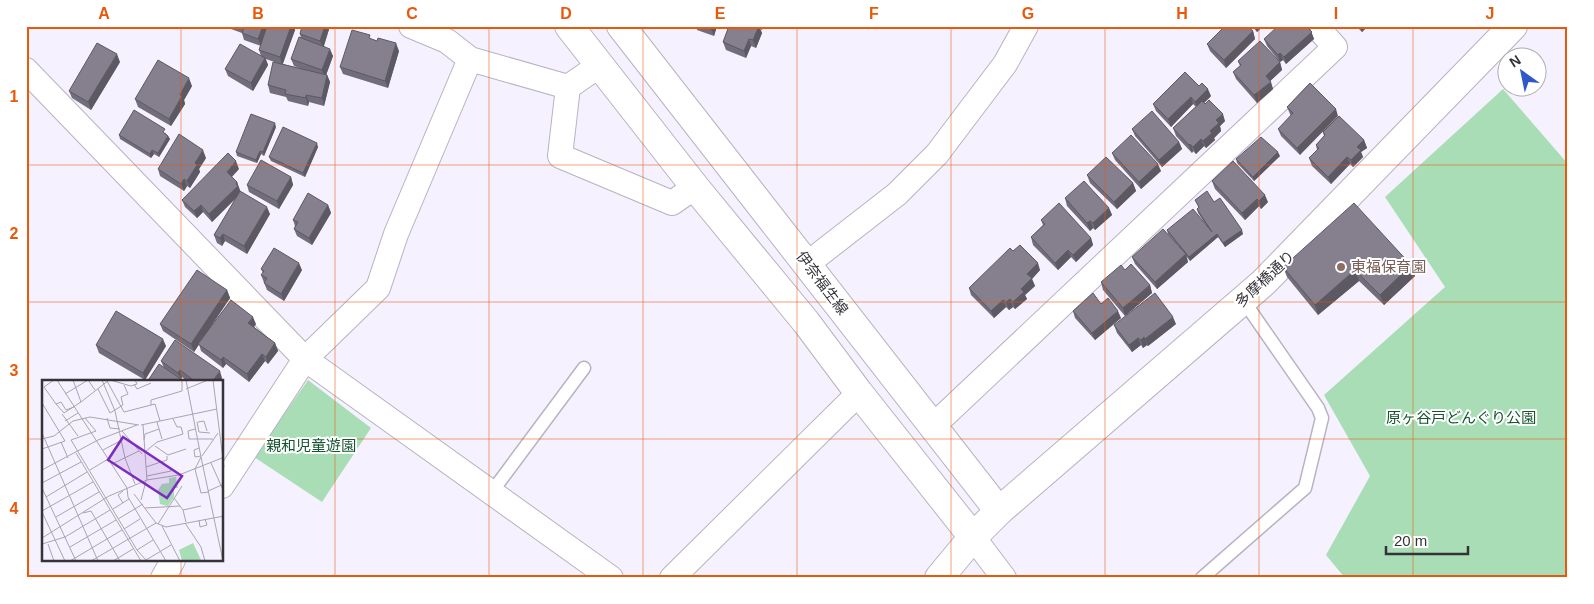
<svg xmlns="http://www.w3.org/2000/svg" width="1594" height="604" font-family="Arial,'Noto Sans JP',sans-serif">
	<rect width="100%" height="100%" fill="#f6f1fe"/>
	<!-- green -->
	<path fill="#a8ddb6" d="M1503,89l65,75v414h-223l-19,-23 44,-79 -46,-81 121,-108 -60,-90z
		M308,380l63,48 -49,74 -68,-45z"/>
	<g fill="none" stroke-linecap="round" stroke-linejoin="round">
		<!-- service casing -->
		<g stroke="#b8b2c1" stroke-width="15">
			<path id="service" d="M491,493l93,-125
				M1202,578l103,-90 17,-70 -4,-10 -75,-108"/>
		</g>
		<!-- minor casing -->
		<g stroke="#b8b2c1" stroke-width="26">
			<path id="minor" d="M411,26l36,15 23,18 98,28
				M600,65l-32,22 -8,69 112,47 23,-16
				M26,70l279,289 306,219
				M807,264l90,-70 40,-40 68,-90 21,-38
				M932,427l403,-380 -19,-21
				M222,486l83,-127 73,-71 18,-54 74,-175
				M973,537l31,41
				M163,578l10,-18
				M672,578l187,-185"/>
		</g>
		<!-- tertiary casing -->
		<g stroke="#b8b2c1" stroke-width="30">
			<path id="tertiary" d="M999,511l265,-229 249,-256"/>
		</g>
		<!-- secondary casing -->
		<g stroke="#b8b2c1" stroke-width="30">
			<path id="secondary" d="M569,26l126,161 111,135 53,71 114,144
				M621,26l378,485 -26,26 -34,41"/>
		</g>
		<!-- service -->
		<use href="#service" stroke="#fff" stroke-width="12"/>
		<!-- minor -->
		<use href="#minor" stroke="#fff" stroke-width="24"/>
		<!-- tertiary -->
		<use href="#tertiary" stroke="#fff" stroke-width="28"/>
		<!-- secondary -->
		<use href="#secondary" stroke="#fff" stroke-width="28"/>
	</g>
	<!-- wall -->
	<path fill="#726d7a" d="M230,26h64l1,4 -12,34 19,5 -8,-3 -3,-7 10,-21 -1,-4 30,-8 -6,20 9,10 -7,19h1l3,7 -6,24 -15,-4 -1,4 -20,-5 -2,-4 -16,-4 -2,-8 12,-21 -14,-5 2,6 -15,26 -25,-15 -3,-7 36,-13 -2,-6 2,-4 -17,-6 -2,-7 -11,-4z
		M696,26h21l-3,10 -17,-6z
		M729,26h35l-2,4 -2,-1 2,4 -6,15 -5,-2 -5,12 -20,-8 -3,-8z
		M1252,26h11l-6,6z
		M1309,26l5,13 -28,25 -3,-4 -3,2 -13,-16 -3,-7z
		M1356,26h12l-6,6z
		M1253,31l2,8 -29,29 -16,-17 -3,-7z
		M371,39l28,12 -11,37 -45,-14 -3,-7z
		M1238,61l42,1 2,8 -12,11 3,8 -16,14 -21,-24 -3,-7 7,-6z
		M120,62l-29,48 -19,-12 -3,-7z
		M1310,83l-10,72 -19,-19 -3,-7 13,-13 -1,-2 -3,-7z
		M192,86l-8,14 1,4 -14,22 -33,-19 -3,-8z
		M1199,86l12,10 -7,7 21,18 -5,5 1,5 -7,7 1,2 -9,8 -2,-2 -8,8 -3,-3 -1,2 -16,-17 -3,-8 23,-21 -3,-3 -22,23 -15,-16 -3,-7z
		M276,127l-12,29 -3,-2 -4,9 -20,-7 -1,-4z
		M1132,129l47,13 3,7 -20,18 -27,-31z
		M1323,132l41,8 3,8 -6,4 2,5 -10,10 -3,-3 -19,20 -19,-18 -3,-8 8,-8 -1,-5 8,-9z
		M166,133v1l2,2 2,3 -11,18 -5,-3 -3,4 -31,-19 -1,-4z
		M318,147l-13,30 -34,-16 -2,-4z
		M1112,153l49,18 -20,18 -26,-29z
		M1280,156l-26,25 -17,-18 -1,-4z
		M206,158l-7,11 1,3 -10,16 -3,-2 -3,5 -24,-15 -2,-7z
		M239,169l-7,8 5,5 3,9 30,23 -23,40 -22,-13 -3,5 -5,-3 -3,-8 23,-38 -25,25 -9,-10 -6,6 -12,-11 -3,-7z
		M1087,175l46,8 3,8 -19,18 -27,-26z
		M291,177l2,8 -14,24 -30,-17 -2,-7z
		M1212,181l56,21 -7,7 -2,-3 -14,14 -30,-31z
		M1065,198l44,10 3,7 -17,15 -2,-2 -3,3 -23,-25z
		M1195,200l19,2 29,32 -18,13 -7,-10 -28,24 -4,-5 2,6 -31,27 -22,-25 -3,-7 47,-11 -11,-12 -1,-4 39,-5 -8,-12 -1,-4 2,-1z
		M328,205l3,8 -19,32 -15,-9 -3,-7 1,-3 -2,-6z
		M1041,220l50,18 2,7 -17,17 -5,-5 -13,13 -25,-25 -2,-8 12,-12z
		M1013,251l27,19 -8,9 3,7 -10,9 2,4 -12,10 -2,-2 -4,3 -3,-3 -12,11 -23,-23 -2,-7z
		M1411,265l4,11 -31,29 -25,-24 -41,34 -31,-38 -4,-10z
		M261,269l41,1 -18,31 -17,-11 -6,-15 2,-2z
		M1125,270l25,15 2,8 -27,23 -22,-26 -2,-8z
		M227,290l3,8 -27,39 53,-13 -2,3 21,16 3,8 -10,13 -3,-3 -16,21 -23,-18 -3,4 -22,-17 -2,-7 -5,8 -31,-21 -3,-7z
		M1101,304l20,14 -26,22 -20,-22 -2,-7z
		M1176,324l-28,22 -1,-1 -4,3 -2,-3 -9,7 -15,-19 -3,-8z
		M96,345l70,1 -21,34 -46,-27z
		M161,361l61,17 -2,4h-32l-6,-5 -1,2 -17,-11z"/>
	<!-- shaded-wall -->
	<path fill="#5d5963" d="M263,26h6l-8,20 -3,-7z
		M291,26h3l1,4 -13,35 -2,-8z
		M325,26h5l-7,22 -3,-7z
		M712,26h5l-3,10 -3,-7z
		M759,26l3,7 -6,15 -3,-8z
		M1255,26h8l-6,6z
		M1309,26l5,13 -28,25 -2,-7z
		M1360,26h8l-6,6z
		M1253,31l2,8 -29,29 -2,-8z
		M749,39l2,7 -5,12 -2,-7z
		M396,43l3,8 -11,37 -3,-7z
		M330,49l3,7 -8,22 -3,-8z
		M1280,53l3,7 -3,2 -2,-7z
		M117,54l3,8 -29,48 -3,-8z
		M265,58l3,7 -15,26 -2,-8z
		M1280,62l2,8 -14,13 -2,-7z
		M327,75l3,7 -6,24 -2,-8z
		M189,78l3,8 -8,14 1,4 -14,22 -2,-7 11,-24z
		M1271,82l2,7 -16,14 -3,-8z
		M1208,89l3,7 -13,13 -3,-7z
		M306,95l3,7 -1,4 -2,-8z
		M1191,97l2,7 -22,23 -3,-8z
		M1336,109l2,7 -38,39 -3,-7z
		M1223,114l2,7 -5,5 1,5 -7,7 1,2 -9,8 -3,-7 13,-21z
		M275,123l1,4 -12,29 -1,-4z
		M168,136l2,3 -11,18 -1,-4z
		M1201,139l3,7 -8,8 -3,-7z
		M1364,140l3,8 -6,4 2,5 -10,10 -2,-7 6,-13z
		M1179,142l3,7 -20,18 -3,-7z
		M317,143l1,4 -13,30 -2,-4z
		M1190,144l3,7 -1,2 -3,-8z
		M152,150l2,4 -3,4 -1,-4z
		M203,150l3,8 -7,11 1,3 -10,16 -3,-7 8,-18z
		M260,151l1,3 -4,9 -1,-3z
		M1278,152l2,4 -26,25 -1,-4z
		M1347,157l3,7 -19,20 -3,-7z
		M236,161l3,8 -10,10 -2,-7z
		M1158,164l3,7 -20,18 -2,-7z
		M291,177l2,8 -14,24 -2,-8z
		M184,179l3,7 -3,5 -3,-7z
		M237,182l4,11 -29,29 -3,-8z
		M1133,183l3,8 -19,18 -3,-7z
		M1265,195l3,7 -7,7 -2,-8z
		M1257,199l2,7 -14,14 -3,-7z
		M201,205l2,7 -6,6 -3,-7z
		M328,205l3,8 -19,32 -3,-7z
		M267,207l3,7 -23,40 -3,-8z
		M1109,208l3,7 -17,15 -2,-7z
		M1090,221l3,7 -3,3 -3,-8z
		M1242,230l1,4 -18,13 -2,-4z
		M223,234l2,7 -3,5 -2,-8z
		M1217,234l1,3 -28,24 -1,-4z
		M1091,238l2,7 -17,17 -3,-7z
		M1068,250l3,7 -13,13 -3,-7z
		M1186,254l2,8 -31,27 -2,-7z
		M299,263l3,7 -18,31 -3,-7z
		M1038,263l2,7 -8,9 3,7 -10,9 2,4 -12,10 -2,-7 8,-13 6,-15z
		M1411,265l4,11 -31,29 -4,-10z
		M1355,270l4,11 -41,34 -3,-10z
		M1150,285l2,8 -27,23 -2,-8z
		M227,290l3,8 -36,54 -3,-8z
		M1010,299l3,8 -4,3 -3,-8z
		M1003,300l3,7 -12,11 -3,-7z
		M1118,311l3,7 -26,22 -3,-7z
		M253,317l3,7 -5,7 -3,-8z
		M1173,317l3,7 -28,22 -3,-7z
		M1144,337l3,8 -4,3 -2,-8z
		M1138,338l3,7 -9,7 -3,-7z
		M163,339l3,7 -21,34 -2,-7z
		M275,343l3,8 -10,13 -2,-7z
		M262,354l3,7 -16,21 -2,-8z
		M223,357l3,7 -3,4 -2,-8z
		M180,370l2,7 -1,3 -3,-7z
		M220,371l2,7 -2,4h-8z"/>
	<!-- building -->
	<path fill="#857f8e" stroke="#5d5963" d="M240,26h23l-5,13 -16,-6 2,-5z
		M267,26h24l-11,31 -21,-7z
		M302,26h23l-5,15 -20,-7z
		M704,26h8l-1,3z
		M729,26h30l-6,14 -4,-1 -5,12 -21,-9z
		M1225,26h22l6,5 -29,29 -17,-16z
		M1278,26h31l-1,2 4,4 -28,25 -4,-4 -2,2 -14,-16z
		M352,30l18,5 -1,3 8,3 1,-3 18,5 -11,38 -45,-14z
		M299,37l31,12 -8,21 -31,-11z
		M1260,41l20,21 -14,14 5,6 -17,13 -21,-23 8,-7 -3,-4z
		M97,43l20,11 -29,48 -19,-11z
		M240,44l25,14 -14,25 -26,-14z
		M158,60l31,18 -9,17 2,1 -13,23 -34,-20z
		M273,62l54,13 -5,23 -16,-3v3l-21,-4 1,-4 -18,-5z
		M1185,72l14,14 3,-3 6,6 -13,13 -4,-5 -23,22 -15,-15z
		M1310,83l26,26 -39,39 -19,-19 15,-16 -6,-6z
		M1209,100l14,14 -7,6 3,3 -9,8 2,2 -9,8 -2,-2 -8,8 -3,-3 -1,1 -16,-17 29,-27 3,3z
		M134,110l31,19 -2,3 5,4 -10,17 -6,-3 -2,4 -31,-19z
		M1152,111l27,31 -20,18 -27,-31z
		M251,114l24,9 -12,29 -3,-1 -4,9 -20,-8z
		M1339,116l25,24 -7,7 4,3 -10,10 -4,-3 -19,20 -19,-19 10,-10 -3,-3 9,-10 -2,-3z
		M283,127l34,16 -14,30 -34,-16z
		M179,134l24,16 -8,13 2,2 -10,16 -3,-2 -3,5 -23,-15z
		M1131,135l27,29 -19,18 -27,-29z
		M1261,137l17,15 -25,25 -17,-18z
		M228,153l8,8 -9,11 10,10 -1,2 2,2 -29,28 -8,-9 -7,6 -12,-11z
		M1106,157l27,26 -19,19 -27,-27z
		M261,160l30,17 -14,24 -30,-16z
		M1233,161l32,34 -6,6 -2,-2 -15,14 -30,-32z
		M1084,181l25,27 -16,15 -3,-2 -3,2 -22,-25z
		M240,191l27,16 -23,39 -21,-12 -3,4 -6,-3z
		M1207,191l7,11 6,-4 22,32 -19,13 -6,-9 -28,23 -22,-27 26,-21 19,23 -15,-23 2,-2 -4,-7z
		M308,193l20,12 -19,33 -15,-9 4,-7 -5,-2z
		M1059,203l32,35 -18,17 -5,-5 -13,13 -24,-26 14,-13 -4,-4z
		M1354,203l57,62 -31,30 -25,-25 -40,35 -32,-38z
		M1163,229l23,25 -31,28 -23,-25z
		M1020,245l18,18 -11,11 5,4 -11,11 3,3 -11,10 -3,-3 -4,3 -3,-2 -12,11 -22,-23 41,-40 3,3z
		M274,248l25,15 -18,31 -17,-11 3,-5 -6,-3 3,-4 -3,-2z
		M1131,264l19,21 -27,23 -22,-26 20,-17 4,5z
		M197,270l30,20 -36,54 -31,-20z
		M1093,293l8,11 7,-6 10,13 -26,22 -19,-22z
		M1155,293l18,24 -28,22 -1,-2 -3,3 -3,-2 -9,7 -15,-20z
		M231,300l22,17 -5,6 27,20 -9,14 -4,-3 -15,20 -24,-17 -2,3 -23,-16z
		M116,311l47,28 -20,34 -47,-28z
		M175,340l45,31 -8,11h-16l-16,-12 -2,3 -17,-12z
		M159,364l26,18h-38z"/>
	<!-- grid -->
	<path fill="none" stroke="#e8590c" stroke-width="1" stroke-opacity="0.55" d="M181,26v356M335,26v552M489,26v552M643,26v552M797,26v552M951,26v552M1105,26v552M1259,26v552M1413,26v552M26,165h1542M26,302h1542M26,439h18M222,439h1346M181,560v18"/>
	<!-- markers -->
	<circle fill="#8d6e63" stroke="#fff" stroke-width="2" cx="1341" cy="267" r="5"/>
	<g text-anchor="middle" stroke-width="4" stroke-linejoin="round" paint-order="stroke">
		<!-- education labels -->
		<g font-size="15" fill="#785e54" stroke="#fff" text-anchor="start">
			<text x="1351" y="272">東福保育園</text>
		</g>
		<!-- street labels -->
		<g font-size="15" fill="#353238" stroke="#fff">
			<text transform="translate(1265 279) rotate(-43)" y="5">多摩橋通り</text>
			<text transform="translate(822 283) rotate(53)" y="5">伊奈福生線</text>
		</g>
		<!-- park labels -->
		<g font-size="15" fill="#17552f" stroke="#fff">
			<text x="1461" y="423">原ヶ谷戸どんぐり公園</text>
			<text x="311" y="451">親和児童遊園</text>
		</g>
	</g>
	<!-- overview -->
	<g transform="translate(42 380)">
		<rect width="181" height="181" fill="#f6f1fe"/>
		<path d="M134,97l2,11h-4v9l-6,9 -8,-2 -2,-14 4,-6 7,-1v-5zM151,163l8,17 -19,1 -3,-11z" fill="#a8ddb6"/>
		<path fill="none" stroke="#a9a5af" stroke-width="1" d="M12,0l-10,7 12,17M15,0l70,108 1,9 38,64M31,0l8,22M60,0l13,31 10,47 10,26M68,0l21,6 6,-2 -2,-4M144,0l15,77M171,0l11,87M65,1l17,31 31,-8 5,17M92,4l3,5 14,-6M56,9l12,24 13,-8 -2,-8 7,-3 -4,-9M144,9l22,-9M23,14l23,-14 7,10M0,23l23,38 -23,8M109,25v-5l31,-9v-11M32,27l-8,3 -5,-8 -5,2 8,9 17,-11 28,-22M20,34l16,22M43,38l11,13 -25,9 66,110 9,10 25,-15M65,38l3,10 10,1M23,41l13,-8M115,42l5,17M155,42l2,10 11,1M156,42l6,-1 3,10M99,45l76,-16M153,49l-7,2 1,8h24M80,51l20,23M0,53l56,128M0,59l12,-3 19,-15 17,-4 49,8M102,60l1,-6 14,-5M19,62l7,16M113,66l13,9 18,-6M157,68l-5,2 1,7 6,-1M61,70l19,-10M103,72l12,-10 26,-8 -2,-7h-4l-4,-8M34,73l65,108M160,76l16,-23M169,83l13,29M70,84l27,-13M104,87l21,-7v-4M153,89l6,-12 22,104M153,89l6,24 8,-1M0,90l56,-30 39,-15M48,90l18,-11M105,96l24,-5 -1,-3M105,100l32,-5 43,-17M0,103l39,-21M0,108l34,73M166,111l16,-7M92,114l22,29 10,4 58,-11M4,117l41,-25M132,118l9,12 3,12M99,120l5,-19M81,123l-5,-8 5,-4M103,128l35,-2M71,129l16,-10M141,130l18,-4M0,131l51,-29M0,132l23,49M41,133l8,-2 29,50M14,137l43,-25M76,139l25,-15M157,140l1,7 7,-2 -2,-6M143,143l16,24 4,14M116,144l24,-38M120,146l18,35M82,149l16,-10M0,158l67,-42 38,-16 -4,-55M0,164l23,-7 45,-27M6,164l6,17M28,167l46,-27M95,170l16,-10M28,181l52,-31M49,181l65,-38M71,181l20,-12"/>
		<path fill="#7b2cbf" fill-opacity="0.15" stroke="#7b2cbf" stroke-width="2.5" d="M81,57l59,39 -15,22 -59,-38z"/>
		<rect width="181" height="181" fill="none" stroke="#353238" stroke-width="2.5"/>
	</g>
	<!-- border -->
	<rect width="1594" height="604" fill="none" stroke="#ffffff" stroke-width="55"/>
	<!-- north arrow -->
	<g transform="translate(1522 72) rotate(327)"><circle r="24" fill="#ffffff" stroke="#aeadaf"/>
	<path d="M0-4L9 19L0 12L-9 19Z" fill="#3258c8"/>
	<text y="-8" font-size="14" font-weight="bold" text-anchor="middle" fill="#353238">N</text>
	</g>
	<!-- scale -->
	<path d="M1386 546v8h82v-8" fill="none" stroke="#353238" stroke-width="2.5"/>
	<text x="1394" y="546" font-size="15" fill="#353238" stroke="#ffffff" stroke-width="4" paint-order="stroke">20 m</text>
	<rect x="28" y="28" width="1538" height="548" fill="none" stroke="#e8590c" stroke-width="2"/>
	<g font-size="16" text-anchor="middle" font-weight="bold" fill="#e8590c">
		<text x="104" y="19">A</text>
		<text x="258" y="19">B</text>
		<text x="412" y="19">C</text>
		<text x="566" y="19">D</text>
		<text x="720" y="19">E</text>
		<text x="874" y="19">F</text>
		<text x="1028" y="19">G</text>
		<text x="1182" y="19">H</text>
		<text x="1336" y="19">I</text>
		<text x="1490" y="19">J</text>
		<text x="14" y="102">1</text>
		<text x="14" y="239">2</text>
		<text x="14" y="376">3</text>
		<text x="14" y="514">4</text>
	</g>
</svg>
